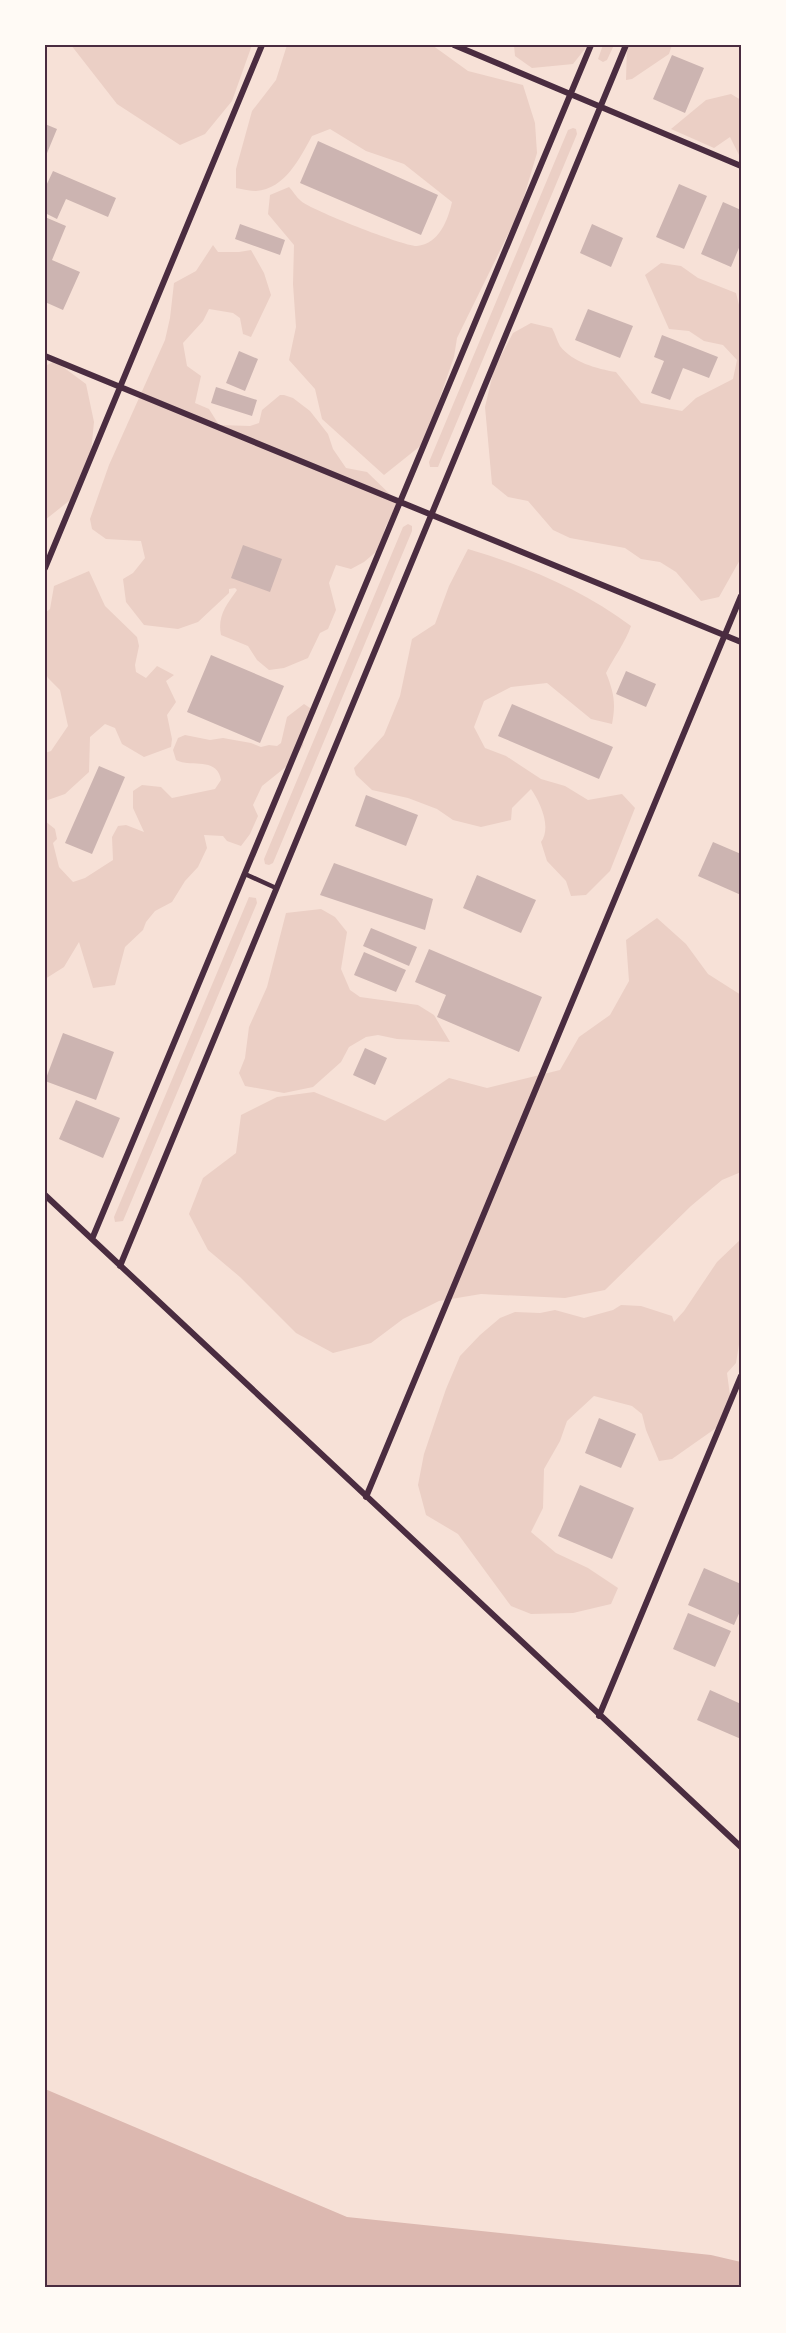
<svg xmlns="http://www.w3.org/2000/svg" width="786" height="2333" font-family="Ubuntu,sans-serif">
	<rect width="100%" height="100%" fill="#f7e1d7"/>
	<!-- green -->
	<path fill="#ebcfc5" d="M71,45h181l-20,56 -27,33 -25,11 -63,-41z
		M287,45h145l36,26 55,14 12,38 2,30 -17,57 -63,128 -3,19 -30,86 -40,32 -62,-56 -7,-30 -26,-29 7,-33 -3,-43 1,-39 -26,-31 2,-19 19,-8c4,4 7,10 12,14 10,9 104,46 116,45 22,-2 31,-26 35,-44l-48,-38 -38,-13 -36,-22 -18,7c-12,22 -27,53 -56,55 -6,0 -13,-2 -20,-3v-19l16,-58 24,-31z
		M514,45h74l-15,19 -41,4 -17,-12z
		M603,45h11l-7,15 -4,2 -5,-3z
		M627,45h45l-3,9 -37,25 -6,1z
		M731,94l10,6v59l-11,-22 -16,11 -43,-19 35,-29z
		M573,128l3,1 1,5 -139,333h-8l-1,-5 139,-332z
		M213,245l5,7h21l12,-2 13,23 7,22 -20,42 -8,-3 -3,-16 -7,-5 -24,-4 -6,12 -20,22 4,23 14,10 -6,27 14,6 10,16 31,1 9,-3 3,-13 18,-15h4l9,3 17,13 18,23 5,15 13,19 21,4 31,30 -13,26 -2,10 -6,13 -13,11 -13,7 -15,-4 -7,18 7,27 -8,19 -8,4 -12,25 -24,10 -15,2 -12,-10 -9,-14 -27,-11c-4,-19 6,-31 16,-45l-2,-2 -6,1v4l-31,29 -20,7 -34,-4 -18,-23 -3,-23 10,-6 12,-15 -4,-17 -35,-2 -14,-10 -2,-10 19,-54 56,-125 5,-22 4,-35 22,-12z
		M661,263l20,3 17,12 38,15 5,20v245l-22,39 -18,4 -25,-29 -16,-10 -19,-3 -16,-11 -55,-10 -17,-8 -25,-29 -20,-4 -16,-13 -7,-77 9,-38 19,-36 18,-10 21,5c3,5 5,13 8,18 12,16 37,23 56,26l25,31 41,8 14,-13 37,-19 4,-19 -14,-15 -19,-4 -15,-10 -20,-2 -24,-54z
		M55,361l31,23 8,38 -4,40 -16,35 -29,23v-154z
		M408,524l4,2v5l-139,332 -4,2 -4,-1 -1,-5 139,-332z
		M468,549c58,17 115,41 163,77 -6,17 -17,31 -25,47 8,19 10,31 6,51l-21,-5 -44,-36 -36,4 -27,14 -10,26 11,21 21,8 35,23 24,7 23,14 34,-6 13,14 -25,63 -24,24 -15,1 -5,-15 -19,-20 -6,-19c11,-15 -1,-40 -10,-53l-19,19 -1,12 -30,7 -28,-7 -16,-11 -29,-11 -36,-8 -16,-15 -2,-7 30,-33 16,-39 12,-57 23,-15 14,-38z
		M89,571l16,35 32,31 2,9 -4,19 1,7 10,6 11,-12 17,9 -8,6 10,21 -9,13 5,24 -1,8 -27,10 -22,-13 -7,-16 -10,-4 -15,13 -1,35 -24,22 -20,7v-48l6,-2 17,-25 -8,-36 -12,-12 -3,-6v-59l5,-4 4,-23z
		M304,704l12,8 -11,15 -2,19 -11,16 -30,24 -9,19 5,11 -8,18 -9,12 -14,-5 -4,-5 -19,-1 3,13 -9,19 -13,14 -13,21 -17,9 -9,11 -3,8 -18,17 -10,38 -22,3 -14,-46 -15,25 -19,12v-158l10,8 2,10 -4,4 6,24 14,15 12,-4 28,-18 -1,-23 6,-11 8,-1 18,7 -11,-24v-17l9,-6 19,2 11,11 43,-9 6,-9c-4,-24 -30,-12 -45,-20l-3,-10 5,-12 7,-3 25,5 13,-2 28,5 10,4 8,-2 8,1 4,-3 6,-26z
		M249,897l7,1 1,5 -134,318 -8,1 -1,-5z
		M321,909l14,8 12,15 -6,37 9,21 10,7 58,8 16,10 16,27 -53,-3 -19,-4 -12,2 -17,10 -8,15 -28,25 -29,6 -39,-7 -6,-13 6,-15 4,-31 18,-40 19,-74z
		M657,918l29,26 22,30 33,21v177l-19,8 -31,26 -86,84 -40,8 -84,-4 -42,7 -36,18 -32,24 -38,10 -37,-20 -56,-56 -32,-27 -19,-36 14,-36 33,-25 5,-38 36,-18 37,-5 71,29 64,-43 38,10 73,-18 19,-33 31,-22 19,-34 -3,-41z
		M741,1239v93l-5,31 -9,10 4,30 -5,18 -54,38 -13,2 -13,-31 -4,-16 -10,-8 -38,-10 -27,25 -7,20 -16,28 -1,39 -12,24 25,21 32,15 30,20 -7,16 -38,9 -42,1 -20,-8 -53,-72 -32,-19 -8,-30 6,-31 22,-65 14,-33 20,-21 20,-17 15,-6 25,1 15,-3 29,8 29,-8 8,-5 20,1 31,10 2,6 10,-11 33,-49z"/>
	<!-- water -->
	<path fill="#dcb8b0" d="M45,2089l302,128 364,38 30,7v26h-696z"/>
	<!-- building -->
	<path fill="#ccb4b1" d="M672,55l32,13 -19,45 -32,-14z
		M45,124l12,5 -12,29z
		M318,141l120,54 -17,40 -121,-52z
		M53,171l63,27 -8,19 -42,-18 -9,20 -12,-6v-25z
		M679,184l28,12 -23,53 -28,-12z
		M723,202l18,8v33l-10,24 -30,-13z
		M45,217l21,9 -14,34 28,12 -17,38 -18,-8z
		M240,224l45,16 -5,15 -45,-16z
		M592,224l31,14 -12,29 -31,-14z
		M588,309l45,17 -13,32 -45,-18z
		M662,335l56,22 -9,21 -26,-10 -13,32 -19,-7 13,-32 -10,-4z
		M239,351l19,8 -13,32 -19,-8z
		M216,387l41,13 -5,16 -41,-13z
		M243,545l39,14 -12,33 -39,-14z
		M211,655l73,31 -24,57 -73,-31z
		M626,671l30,13 -10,23 -30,-13z
		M512,704l101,43 -14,32 -101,-43z
		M99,766l26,11 -33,77 -27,-11z
		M366,795l52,20 -12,31 -51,-20z
		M713,842l28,12v41l-43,-19z
		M334,863l99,36 -8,31 -105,-35z
		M477,875l59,25 -15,33 -58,-25z
		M371,928l46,19 -8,19 -46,-20z
		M429,949l113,48 -23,55 -82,-35 9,-22 -31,-13z
		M364,952l42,18 -10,22 -42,-17z
		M63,1033l51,19 -18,48 -51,-19z
		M365,1048l22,10 -12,27 -22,-10z
		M76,1100l44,18 -17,40 -44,-19z
		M599,1418l37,16 -15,34 -36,-15z
		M580,1485l54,23 -22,51 -54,-23z
		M704,1568l37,16v25l-7,16 -46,-20z
		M688,1613l43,18 -16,36 -42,-18z
		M710,1690l31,14v35l-44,-19z"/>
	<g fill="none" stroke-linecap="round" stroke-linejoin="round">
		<!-- service -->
		<path stroke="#4a2c40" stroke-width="4.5" d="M245,874l31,14"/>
		<!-- minor -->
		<path stroke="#4a2c40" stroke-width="6" d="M454,45l287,121
			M45,356l696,286
			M45,568l217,-523
			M45,1195l696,652
			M92,1239l499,-1194
			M120,1266l506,-1221
			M366,1497l375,-901
			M599,1716l142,-340"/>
	</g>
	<!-- border -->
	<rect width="786" height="2333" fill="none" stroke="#fffaf5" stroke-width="93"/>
	<rect x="46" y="46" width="694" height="2240" fill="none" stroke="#4a2c40" stroke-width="2"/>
</svg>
